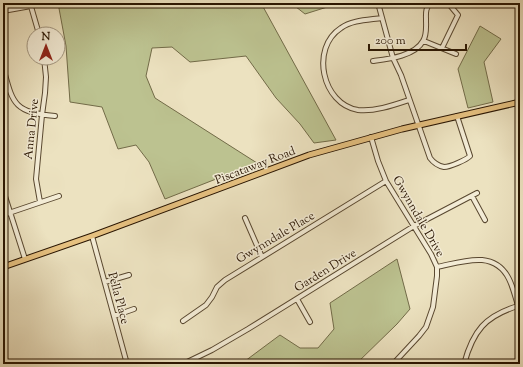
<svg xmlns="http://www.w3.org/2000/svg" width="523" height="367" font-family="'Sorts Mill Goudy',serif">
	<rect width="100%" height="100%" fill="#ece2c0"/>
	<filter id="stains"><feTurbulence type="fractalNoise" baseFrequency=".005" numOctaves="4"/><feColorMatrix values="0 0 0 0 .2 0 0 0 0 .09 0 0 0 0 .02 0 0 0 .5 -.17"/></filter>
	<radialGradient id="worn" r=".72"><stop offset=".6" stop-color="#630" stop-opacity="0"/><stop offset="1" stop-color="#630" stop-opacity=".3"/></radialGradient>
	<!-- green -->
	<path fill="#bcc290" stroke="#726b48" d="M58,3h203l75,137 -22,3 -14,-19 -24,-26 -30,-42 -56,6 -18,-15 -20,1 -6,28 9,22 102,65 -92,36 -16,-37 -13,-17 -18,4 -16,-42 -32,-5 -4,-56z
		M291,3h49l-35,11z
		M480,26l21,13 -17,23 9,40 -25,6 -10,-39z
		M397,259l13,50 -13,15 -41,40h-115l39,-29 20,13h18l16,-19 -4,-26z"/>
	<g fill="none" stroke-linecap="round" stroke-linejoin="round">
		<!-- minor casing -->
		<g stroke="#594830" stroke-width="6">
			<path id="minor" d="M30,3l9,31
				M378,3l15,55 8,17 29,83c3,4 9,8 14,9 6,0 22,-7 26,-11l-13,-40
				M3,11l28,-5
				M382,18c-14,2 -30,2 -41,10 -31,20 -19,76 17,82 16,2 36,-5 51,-10
				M424,41l32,13
				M442,48l16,-33 -10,-12
				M373,61c15,-2 42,-5 50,-20 4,-6 3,-15 3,-21 0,-7 -1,-12 5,-17
				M3,67c10,37 10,45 52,49
				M371,137l7,24 8,20 45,73 6,13v9l-4,31 -7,20 -7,9 -26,28
				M3,190l22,69
				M472,196l13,24
				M40,202l-4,-23 6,-64 3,-22 1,-16 -2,-19
				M3,215l56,-19
				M245,218l17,39
				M92,236l35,128
				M437,267c25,-5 57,-18 72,12 5,10 7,22 11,32
				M105,282l24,-7
				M297,299l13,23
				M114,316l20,-7
				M183,321l23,-16 6,-8 5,-10 8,-7 161,-99
				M183,364l29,-14 36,-21 166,-103 63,-33
				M464,364c9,-33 21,-48 54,-58"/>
		</g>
		<!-- major casing -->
		<g stroke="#281400" stroke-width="7">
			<path id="major" d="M3,267l89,-31 217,-81 93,-26 118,-27"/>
		</g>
		<!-- minor -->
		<use href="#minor" stroke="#f3ecd6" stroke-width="4"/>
		<!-- major -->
		<use href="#major" stroke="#e6c180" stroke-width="5"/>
	</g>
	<g text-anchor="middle" stroke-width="3" stroke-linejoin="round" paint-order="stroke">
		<!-- street labels -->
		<g font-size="12" fill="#281400" stroke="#f3ecd6">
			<text transform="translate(31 129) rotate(-84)" y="4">Anna Drive</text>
			<text transform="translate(255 165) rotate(-21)" y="4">Piscataway Road</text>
			<text transform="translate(419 216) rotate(60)" y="4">Gwynndale Drive</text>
			<text transform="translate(275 237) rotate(-31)" y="4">Gwynndale Place</text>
			<text transform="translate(325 270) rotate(-32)" y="4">Garden Drive</text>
			<text transform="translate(119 298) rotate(75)" y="4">Pella Place</text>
		</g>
	</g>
	<!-- margin -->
	<rect width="523" height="367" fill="none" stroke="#ece2c0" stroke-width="16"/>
	<rect x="4" y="4" width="515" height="359" fill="none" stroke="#281400" stroke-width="2"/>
	<rect x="8" y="8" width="507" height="351" fill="none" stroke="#281400"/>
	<!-- north arrow -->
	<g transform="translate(46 46)"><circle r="19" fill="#f3ecd6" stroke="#a29680"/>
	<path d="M0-3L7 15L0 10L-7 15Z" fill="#8f2418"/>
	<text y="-6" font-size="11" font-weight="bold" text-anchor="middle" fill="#281400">N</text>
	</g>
	<!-- scale -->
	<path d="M369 44v6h97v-6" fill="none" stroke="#281400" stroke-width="2"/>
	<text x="375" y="44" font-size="12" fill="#281400" stroke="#f3ecd6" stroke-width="3" paint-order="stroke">200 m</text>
	<rect width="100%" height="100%" filter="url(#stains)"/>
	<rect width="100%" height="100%" fill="url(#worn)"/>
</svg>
